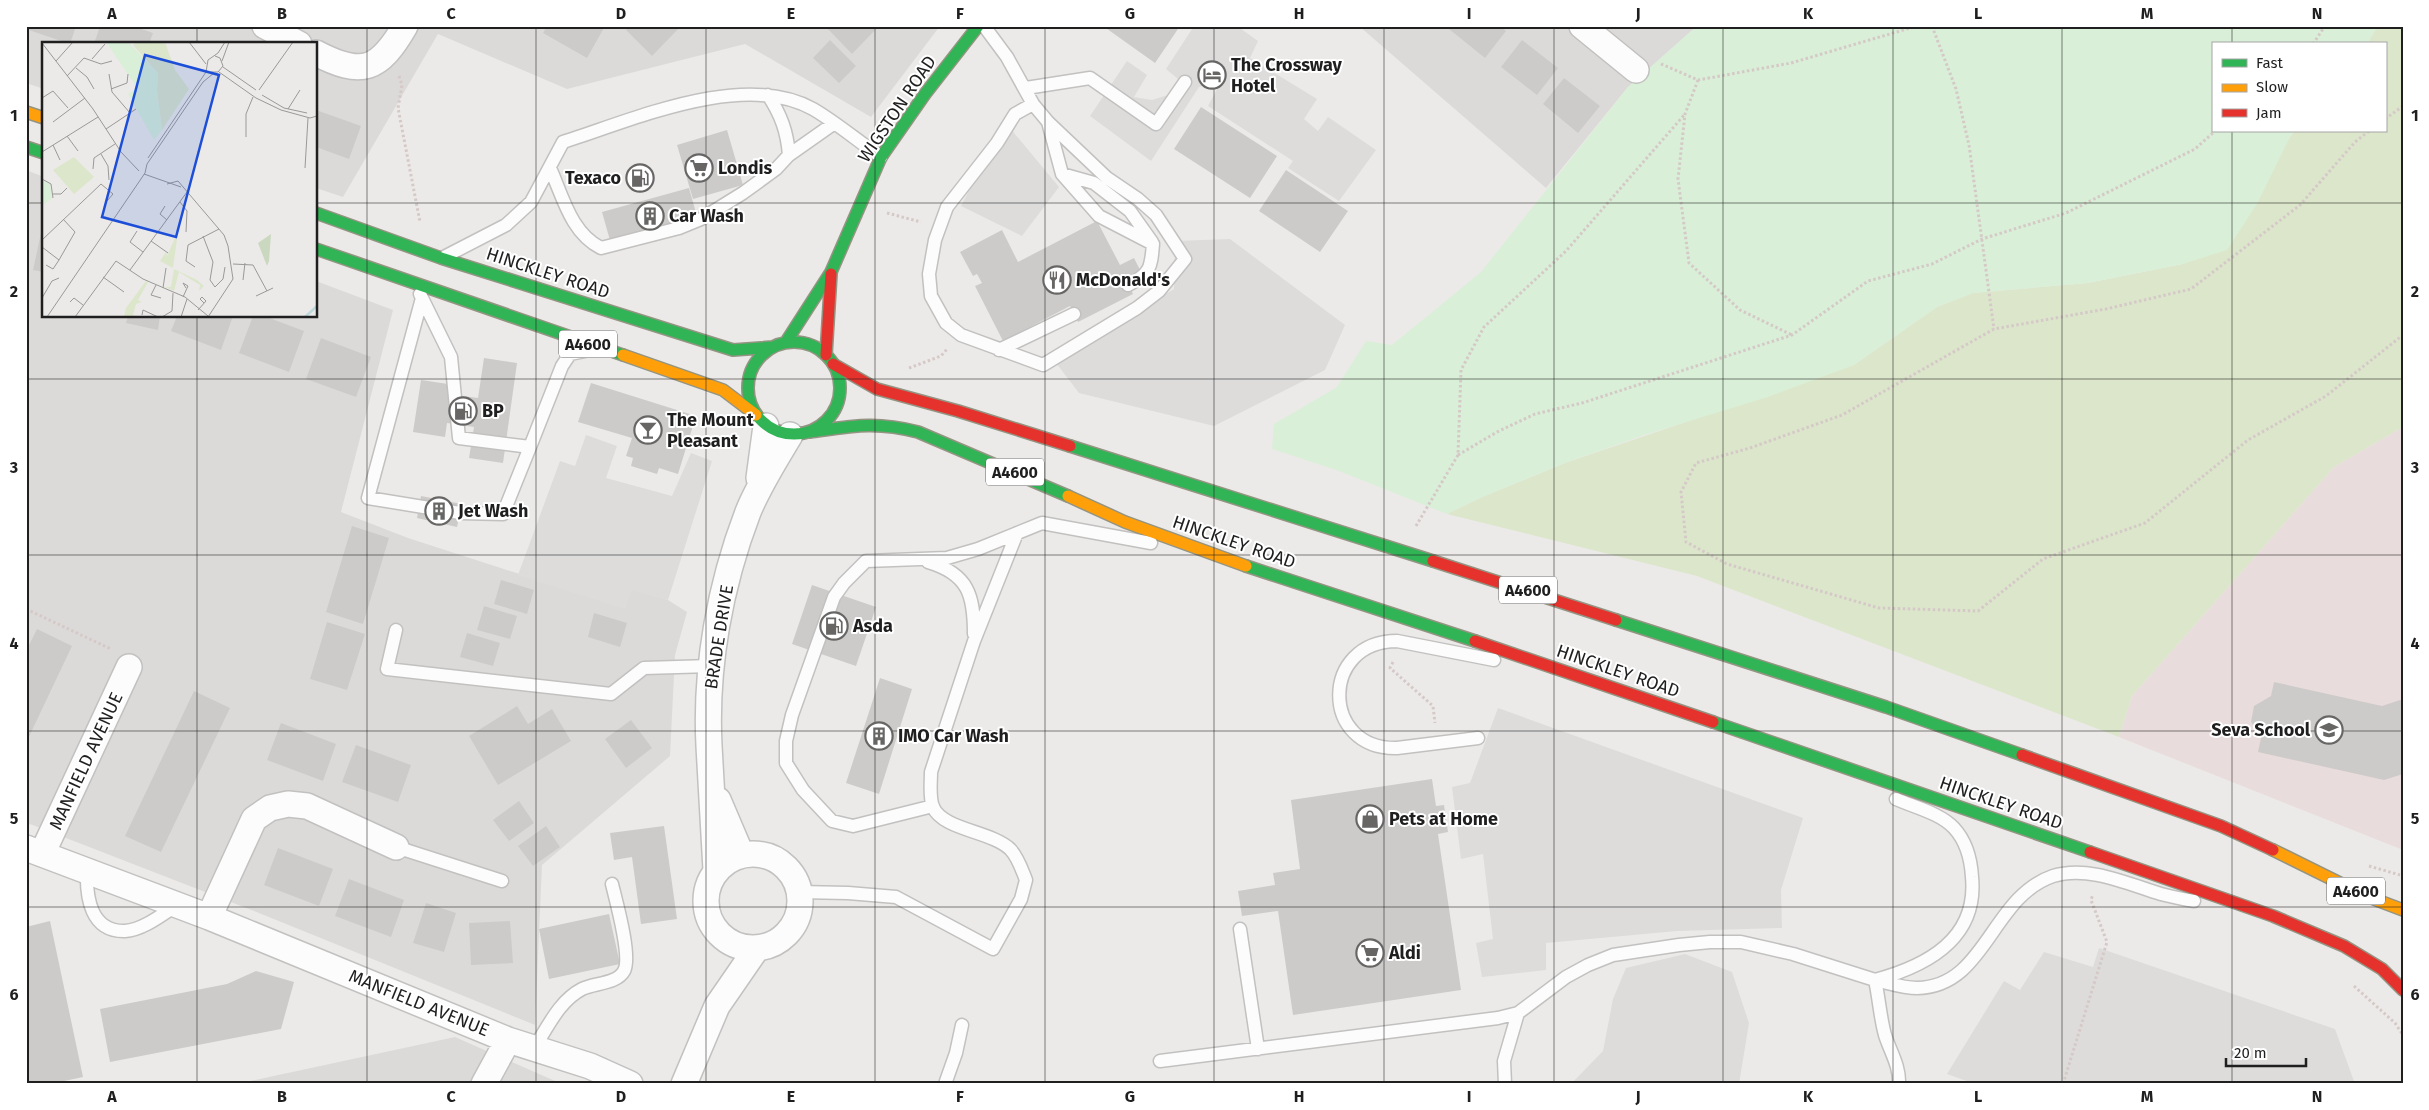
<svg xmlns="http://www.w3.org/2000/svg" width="2429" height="1110" font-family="'Fira Sans',sans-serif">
	<rect width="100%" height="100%" fill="#eceae8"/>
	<!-- residential -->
	<path fill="#dcdad9" d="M26,26h914l-69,91 -126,-73 -178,45 -129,-55 -95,163 -27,-9v-144h-272v45l-18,-6z
		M1359,26h338l-69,61 -82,101z
		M26,170l18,7v139h272v-35l77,29 -52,202 67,26 217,70 6,-19 37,11 19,12 -12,43 -5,101 -128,109 -7,160 -281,-114 -224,-87 -4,5z
		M455,1037l107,47h-326z"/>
	<!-- commercial -->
	<path fill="#e9dcdc" d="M2403,427v423l-284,-113 13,-41 202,-229z"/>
	<!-- grass -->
	<path fill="#dce6cb" d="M2378,26h25v401l-69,40 -202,229 -13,41 -422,-161 -250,-62 33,-16 85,-35 289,-98 83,-58 36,-14 115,-10 95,-19 112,-133h90v-87h-18z"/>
	<!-- park -->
	<path fill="#d9efd7" d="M1697,26h681l-11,18h-154v87h82l-5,6 -33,67 -30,46 -44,14 -95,19 -115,10 -36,14 -83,58 -86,32 -124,38 -79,28 -85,35 -33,16 -108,-43 -67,-22 2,-25 63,-37 29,-46 26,4 89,-73 147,-185z"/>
	<!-- parking -->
	<path fill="#dddcdb" d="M1194,26h43l21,15 -8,17 67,41 -13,20 14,12 10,-14 48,33 -37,51 -51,-33 5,-7 -85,-55 9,-17 -9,-5 -9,3 -48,74 -61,-45 37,-55 20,14 -13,22 18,3 16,-5 10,-16 -12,-10z
		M1005,122l54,65 -37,49 -61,-30z
		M1230,239l115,86 -20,45 -111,56 -135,-33 -23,-30 118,-74 1,-48z
		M586,435l31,11 -11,32 66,18 19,-43 21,8 -44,139 -37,-10 -6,19 -107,-34 42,-114 15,5z
		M1498,708l305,110 -22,72 1,38 -105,3 -131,12v27l-64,7 -6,-34 17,-4 -10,-85 -22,5 -9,-72 18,-4z
		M2099,948l236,81 20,55h-380l-28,-10 57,-93 16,9 24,-38 49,15z
		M1685,954l47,18 17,51 -10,61h-168l32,-33 10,-52 13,-31z"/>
	<!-- building -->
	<path fill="#cdcbc9" d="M26,26h50l-6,18 -44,-15z
		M100,26h33l20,7 -4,11h-55z
		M547,26h58l-18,32 -44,-25z
		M630,26h51l-29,30 -26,-26z
		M828,26h51l-27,28 -25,-26z
		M1103,26h77l-25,37z
		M1452,26h48l6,5 -21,27 -36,-29z
		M830,40l26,26 -17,17 -26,-25z
		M1522,40l36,28 -21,27 -36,-28z
		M1564,78l36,28 -22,27 -35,-29z
		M1201,107l76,49 -27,42 -76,-49z
		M316,110l45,16 -12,33 -33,-12z
		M727,130l16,55 -50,14 -16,-54z
		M1286,170l62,41 -28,41 -61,-41z
		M689,188l9,32 -87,24 -9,-32z
		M1097,221l23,44 14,-7 9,18 -15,7 5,11 -55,28 -8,-16 -67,35 -28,-55 7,-3 -5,-9 -4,2 -13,-24 42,-22 16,32z
		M43,224l1,1v47l-11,-2z
		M128,316h32l-2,14 -32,-7z
		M177,316h56l-12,34 -50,-19z
		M253,316h11l40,15 -15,41 -50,-19z
		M321,338l50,19 -15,40 -50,-18z
		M484,358l33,5 -14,100 -34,-5 5,-31 -27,-4 -2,14 -32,-5 8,-52 27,4 -1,10 31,4z
		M591,383l105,33 -18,58 -19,-6 -2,6 -26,-8 2,-8 -7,-2 6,-18 -54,-16z
		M421,496l41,8 -5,23 -40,-9z
		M352,526l37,12 -26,86 -37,-12z
		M501,580l33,10 -7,24 -33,-10z
		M812,585l64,22 -20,59 -64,-22z
		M484,606l33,10 -7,23 -33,-9z
		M594,613l33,10 -7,24 -32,-10z
		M327,622l38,12 -18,56 -37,-11z
		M37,629l35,17 -46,97v-92z
		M467,633l33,10 -7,23 -33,-9z
		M880,678l32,11 -33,105 -33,-11z
		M2274,682l108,24 21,-7v75l-19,6 -126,-28 3,-14 -10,-16 3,-16 17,-10z
		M194,691l36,17 -69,144 -36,-16z
		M517,706l11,18 24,-15 19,32 -73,44 -29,-49z
		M631,720l21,28 -26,20 -21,-29z
		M281,723l55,21 -13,37 -56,-21z
		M356,745l55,20 -13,37 -56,-20z
		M1432,779l4,27 8,-1 4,27 -10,2 23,156 -168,25 -15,-104 -36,5 -4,-25 37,-6 -2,-12 27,-4 -9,-69z
		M519,801l15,22 -25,18 -16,-21z
		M546,826l14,21 -27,19 -15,-20z
		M664,826l13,93 -36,5 -9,-67 -18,3 -4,-27z
		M278,848l55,21 -14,37 -55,-21z
		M349,879l55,21 -13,37 -56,-21z
		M426,903l30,10 -12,39 -31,-9z
		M609,914l11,50 -71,15 -10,-50z
		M50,921l33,156 -33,7h-24v-157z
		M510,921l3,42 -42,2 -2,-42z
		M256,971l38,11 -13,47 -171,33 -10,-53 127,-25z"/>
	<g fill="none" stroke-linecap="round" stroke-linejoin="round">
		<!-- lane casing -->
		<g stroke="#c2c1c0" stroke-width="15">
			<path id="lane" d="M984,26l23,31 26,47 15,18 59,56 31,21 18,16 29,44 -26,32 -22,17 -94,57 -82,-30 -15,-12 -15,-27 -2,-22 6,-34 12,-33 50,-64 18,-29 18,-10
				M1026,88l64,-10 66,46 29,-42
				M768,95c13,20 19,36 21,60
				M1048,122l14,52 37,42 54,28c-2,23 -2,30 -25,41
				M550,168c13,29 21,65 51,80l78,-20 22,-9 42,-26 33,-24 13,-14 44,-31
				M1062,174l32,9 36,28 22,31
				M444,257l62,-32 25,-23 32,-60c70,-22 180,-72 250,-33 24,14 46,33 68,48
				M420,294l31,63 8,81 71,9 32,-81 8,-12 20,-4
				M422,298l-54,200 92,15 43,1 27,-67
				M999,350l75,-36
				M928,562c41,12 46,34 46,72
				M396,630l-9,39 224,25 33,-26 67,-2
				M1478,738l-81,10c-77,2 -77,-107 0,-107l97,19
				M1896,799c18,8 44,14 58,29 12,13 17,32 18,49 6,62 -45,89 -97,103 14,3 28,8 42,8 69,-1 74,-91 136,-112 35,-11 75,8 108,18 11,3 22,5 33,7
				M933,806l-80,20 -21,-5 -29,-31 -17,-27v-22l6,-26 42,-118 10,-14 22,-22 81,-3 31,-9 64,-26 109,20
				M396,847l106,34
				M87,871c-1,27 4,61 38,60 18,-1 38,-17 52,-26
				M799,892l49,1 48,4 97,52 28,-50 5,-19c-4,-10 -8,-23 -16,-31 -19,-18 -67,-19 -77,-42 -4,-10 -2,-24 -2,-35l43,-131 43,-108
				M1240,929l18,120
				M534,1048c14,-21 25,-47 48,-59 12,-6 35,-5 42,-18 8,-14 -8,-70 -12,-87
				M1160,1061l338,-43 20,-5 48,-36 22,-12 25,-10 66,-10 31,-3h31l52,12 82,26c4,18 5,37 10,55 5,16 15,31 14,49
				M945,1084l11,-31 6,-28
				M1505,1084l-1,-23 14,-48"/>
		</g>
		<!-- street casing -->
		<g stroke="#c2c1c0" stroke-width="28">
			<path id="street" d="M265,26l34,18
				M1582,26l54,44
				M316,53c46,24 63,18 89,-27
				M759,478l7,-52
				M718,800l23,54
				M26,848l183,69 299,123 82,26 40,18
				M706 901a47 47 0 1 1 94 0a47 47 0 1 1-94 0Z
				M42,854l87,-187
				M716,870c-2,-41 -5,-83 -7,-124 -4,-79 11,-161 39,-234 11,-27 27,-52 42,-77
				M209,917l45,-98 16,-11 18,-4 19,2 89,41
				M484,1084l24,-44
				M684,1084l33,-78 40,-58"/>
		</g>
		<!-- fast casing -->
		<g stroke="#949482" stroke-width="14">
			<path id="fast" d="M26,147l18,6
				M316,213l125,45 292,92 40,-3
				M316,249l307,106
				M748 388a46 46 0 1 1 92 0a46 46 0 1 1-92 0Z
				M786,342l45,-70 50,-115 44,-63 53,-68
				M810,432c43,-6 65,-11 108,0l150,64
				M1070,446l363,115
				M1246,566l229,75
				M1616,620l270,87 136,48
				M1713,722l377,130"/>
		</g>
		<!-- slow casing -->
		<g stroke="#949482" stroke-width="14">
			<path id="slow" d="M26,112l18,6
				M623,355l100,35 33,25
				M1068,496l57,26 121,44
				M2273,850l93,46 37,14"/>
		</g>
		<!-- jam casing -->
		<g stroke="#949482" stroke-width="14">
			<path id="jam" d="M826,355l5,-81
				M833,364l44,25 81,22 112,35
				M1433,561l183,59
				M1475,641l238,81
				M2022,755l199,71 52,24
				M2090,852l183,64 71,30 38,23 21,21"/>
		</g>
		<!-- path -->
		<path stroke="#d5c9c8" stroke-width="3" stroke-dasharray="2.5 2.5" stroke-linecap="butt" d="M1932,26l24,63 13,56 25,184
			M2313,44l12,-18
			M1661,64l37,16 93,-17 126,-37
			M399,76l3,9 -4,23 22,114
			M1698,80l-13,34 -7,65 11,84 51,47 52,25
			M2385,119l18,-13
			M2369,131l-14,11 -55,63 -109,84 -85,20 -112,20 -152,86 -92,33 -54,15 -15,29 5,50 41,22 152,44 99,3 65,-52 102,-36 103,-83 78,-44 77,-61
			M887,213l34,9
			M909,368l32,-12 7,-8
			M1458,455l39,-23 38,-18 47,-11 210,-68 76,-54 64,-17 50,-25 84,-26 129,-64 20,-18
			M1416,526l42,-71 3,-85 23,-43 82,-76 119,-137
			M26,609l85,40
			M1393,662l-3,6 43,38 2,17
			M2369,866l31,9
			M2354,986l41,37 8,12
			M2063,1084l44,-142 -16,-42 2,-6"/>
		<!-- lane -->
		<use href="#lane" stroke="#fcfcfc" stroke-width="12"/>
		<!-- street -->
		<use href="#street" stroke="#fcfcfc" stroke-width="25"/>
		<!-- fast -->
		<use href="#fast" stroke="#30b455" stroke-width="11"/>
		<!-- slow -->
		<use href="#slow" stroke="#ff9f0a" stroke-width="11"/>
		<!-- jam -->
		<use href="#jam" stroke="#e5322d" stroke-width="11"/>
	</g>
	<!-- grid -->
	<path fill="none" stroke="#1f1f1f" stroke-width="1" stroke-opacity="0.55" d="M197,26v18M367,26v1058M536,26v1058M706,26v1058M875,26v1058M1045,26v1058M1214,26v1058M1384,26v1058M1554,26v1058M1723,26v1058M1893,26v1058M2062,26v1058M2232,26v18M2232,131v953M26,203h18M316,203h2087M197,316v768M26,379h2377M26,555h2377M26,731h2377M26,907h2377"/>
	<!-- icons -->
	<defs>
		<g id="hotel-ring" transform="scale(1.4375)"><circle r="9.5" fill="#fff" stroke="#676665" stroke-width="1.5"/><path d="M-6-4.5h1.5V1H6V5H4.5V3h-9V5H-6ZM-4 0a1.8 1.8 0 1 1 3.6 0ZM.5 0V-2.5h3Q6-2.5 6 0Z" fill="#676665"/></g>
		<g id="supermarket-ring" transform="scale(1.4375)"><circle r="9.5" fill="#fff" stroke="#676665" stroke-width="1.5"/><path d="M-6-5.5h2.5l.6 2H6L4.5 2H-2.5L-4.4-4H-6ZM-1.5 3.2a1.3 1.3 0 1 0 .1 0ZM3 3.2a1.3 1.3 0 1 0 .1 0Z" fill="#676665"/></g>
		<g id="fuel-ring" transform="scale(1.4375)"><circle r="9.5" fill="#fff" stroke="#676665" stroke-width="1.5"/><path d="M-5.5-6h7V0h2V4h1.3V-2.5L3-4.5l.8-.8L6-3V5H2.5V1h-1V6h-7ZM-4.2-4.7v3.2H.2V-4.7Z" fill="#676665"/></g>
		<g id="building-ring" transform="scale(1.4375)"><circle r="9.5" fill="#fff" stroke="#676665" stroke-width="1.5"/><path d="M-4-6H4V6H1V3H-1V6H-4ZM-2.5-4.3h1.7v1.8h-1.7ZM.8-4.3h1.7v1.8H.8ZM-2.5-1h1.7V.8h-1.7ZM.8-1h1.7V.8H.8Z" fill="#676665"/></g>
		<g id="restaurant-ring" transform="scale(1.4375)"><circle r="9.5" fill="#fff" stroke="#676665" stroke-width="1.5"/><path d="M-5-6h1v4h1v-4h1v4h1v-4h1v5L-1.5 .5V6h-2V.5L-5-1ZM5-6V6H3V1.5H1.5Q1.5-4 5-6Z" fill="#676665"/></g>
		<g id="bar-ring" transform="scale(1.4375)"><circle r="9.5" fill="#fff" stroke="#676665" stroke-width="1.5"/><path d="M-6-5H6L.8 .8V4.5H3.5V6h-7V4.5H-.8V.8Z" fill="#676665"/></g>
		<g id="school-ring" transform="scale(1.4375)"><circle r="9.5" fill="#fff" stroke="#676665" stroke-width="1.5"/><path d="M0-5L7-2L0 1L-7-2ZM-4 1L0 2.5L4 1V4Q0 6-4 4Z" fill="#676665"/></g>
		<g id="shop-ring" transform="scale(1.4375)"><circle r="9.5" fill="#fff" stroke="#676665" stroke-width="1.5"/><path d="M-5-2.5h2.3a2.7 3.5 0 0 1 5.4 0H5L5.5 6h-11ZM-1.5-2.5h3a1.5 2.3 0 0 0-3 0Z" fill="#676665"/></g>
	</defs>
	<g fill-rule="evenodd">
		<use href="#hotel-ring" x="1212" y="75"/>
		<use href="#supermarket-ring" x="699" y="168"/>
		<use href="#fuel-ring" x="640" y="178"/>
		<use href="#building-ring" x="650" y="216"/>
		<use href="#restaurant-ring" x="1057" y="280"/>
		<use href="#fuel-ring" x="463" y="411"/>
		<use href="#bar-ring" x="648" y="430"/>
		<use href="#building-ring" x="439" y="511"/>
		<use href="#fuel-ring" x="834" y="626"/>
		<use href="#school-ring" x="2329" y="730"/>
		<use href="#building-ring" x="879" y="736"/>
		<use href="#shop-ring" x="1370" y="819"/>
		<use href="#supermarket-ring" x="1370" y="953"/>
	</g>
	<g text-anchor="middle" stroke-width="4" stroke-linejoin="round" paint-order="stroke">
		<!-- shield labels -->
		<g fill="#fff" stroke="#626262" stroke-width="1">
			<rect x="559" y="330.5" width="58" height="27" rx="4"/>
			<rect x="986" y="458.5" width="58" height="27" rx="4"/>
			<rect x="1499" y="576.5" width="58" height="27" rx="4"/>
			<rect x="2327" y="877.5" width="58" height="27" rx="4"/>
		</g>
		<g font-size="16" font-weight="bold" fill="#1f1f1f">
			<text x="588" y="350">A4600</text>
			<text x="1015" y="478">A4600</text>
			<text x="1528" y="596">A4600</text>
			<text x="2356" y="897">A4600</text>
		</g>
		<!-- poi labels -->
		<g font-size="18" font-weight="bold" fill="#1f1f1f" stroke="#fff" text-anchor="start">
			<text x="1231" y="71">The Crossway<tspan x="1231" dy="21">Hotel</tspan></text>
			<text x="718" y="174">Londis</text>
			<text x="621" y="184" text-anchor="end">Texaco</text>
			<text x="669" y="222">Car Wash</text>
			<text x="1076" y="286">McDonald's</text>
			<text x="482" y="417">BP</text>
			<text x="667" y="426">The Mount<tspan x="667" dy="21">Pleasant</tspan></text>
			<text x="458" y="517">Jet Wash</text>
			<text x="853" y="632">Asda</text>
			<text x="2310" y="736" text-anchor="end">Seva School</text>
			<text x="898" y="742">IMO Car Wash</text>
			<text x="1389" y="825">Pets at Home</text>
			<text x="1389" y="959">Aldi</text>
		</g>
		<!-- street labels -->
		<g font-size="18" fill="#1f1f1f" stroke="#fff">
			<text transform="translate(897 109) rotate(-56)" y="6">WIGSTON ROAD</text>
			<text transform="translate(548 273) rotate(18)" y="6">HINCKLEY ROAD</text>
			<text transform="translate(1234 542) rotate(19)" y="6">HINCKLEY ROAD</text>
			<text transform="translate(719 637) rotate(-81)" y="6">BRADE DRIVE</text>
			<text transform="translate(1618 671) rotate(19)" y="6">HINCKLEY ROAD</text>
			<text transform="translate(86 761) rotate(-65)" y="6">MANFIELD AVENUE</text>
			<text transform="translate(2001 803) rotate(19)" y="6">HINCKLEY ROAD</text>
			<text transform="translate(419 1003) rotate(22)" y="6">MANFIELD AVENUE</text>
		</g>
	</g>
	<!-- overview -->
	<g transform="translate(42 42)">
		<rect width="275" height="275" fill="#eceae8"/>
		<path d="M94,0h29l10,28 14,19 -27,41 -5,-39 1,-18 -25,-28zM32,115l20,20 -20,17 -21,-24zM133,196l2,1 -4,29 -13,-7 6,-9 1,4zM132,227l23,11 7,6 -5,5 1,-6 -21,-13 -5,19 -9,-4h6zM104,239l2,1 -10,18 4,2 -6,2 -3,11 5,2h-14l2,-9z" fill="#dce6cb"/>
		<path d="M229,192l-2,27 -2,5 -9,-23z" fill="#cad8c0"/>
		<path d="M64,0h22l30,31 -1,18 5,39 -8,10 -26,-46 9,-6 -3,-5zM0,138l8,4 2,14 -10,8z" fill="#d9efd7"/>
		<path fill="none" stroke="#bfd8dc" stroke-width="2.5" d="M263,275l12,-11"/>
		<path fill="none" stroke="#9a9998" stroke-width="1" d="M147,0l17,22M0,1l51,66 28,43 18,19M50,17l13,-15M14,19l17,-19M180,19l7,-19M181,25l33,23M34,26l11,9 7,12M169,30h7l5,-6 -3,-8 -5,-2M177,30l37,26 25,12 29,8 7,-2M67,32l3,18 18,21M25,34l17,-18 17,6 11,-3M69,47l16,-6 1,-9M217,48l34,-48M220,53l22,13 23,5M0,56l11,-7 15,17M246,67l12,-19M11,80l32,-24M64,87l30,-20M25,94l11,15M204,95v-23l7,-17M11,103l7,15M0,110l56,-35M59,112l7,12 1,14M106,116l58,-86 2,-12 10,-7 7,-11M263,126l3,-50M51,127l1,-11 21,-14M102,132l37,13M0,137l9,5 2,14M125,142l11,-3 46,54 4,11 5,33 -25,38M11,152h8l6,-6M138,160l7,9 -1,21M123,164l-5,8 7,6M95,189l-7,11 13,10M161,194l10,26 -3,18 5,7 8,-8 2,-12M0,198l59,-56 12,10 -6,7M109,199l17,12M0,205l17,13 16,-28 -12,-13M191,222l20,1 14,26M4,223l7,4 6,-9M153,225l-9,-6 2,-16 31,-16M88,228l57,-78M61,235l21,15M201,238l2,-17M114,243l-5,10 10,3M121,246l3,-20M214,254l17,-8M141,255l5,-11 -5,-3 3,5M0,256l10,-17 7,-3M28,260l4,-4 9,7M156,268l8,-9 -4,-4 -2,2 4,4M100,273l1,-5 15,7M5,275l98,-144 2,-9 56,-82 11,-9M33,275l41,-56 27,18 42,18 23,19M120,275l10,-6 1,-18M139,275l6,-18"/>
		<path fill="#1d4ed8" fill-opacity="0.15" stroke="#1d4ed8" stroke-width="2.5" d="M103,13l74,20 -43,162 -74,-20z"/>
		<rect width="275" height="275" fill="none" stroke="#1f1f1f" stroke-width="2.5"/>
	</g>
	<!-- border -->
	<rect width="2429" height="1110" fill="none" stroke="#ffffff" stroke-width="55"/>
	<!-- legend -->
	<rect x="2212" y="42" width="175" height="90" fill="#ffffff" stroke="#a5a5a5"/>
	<rect x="2222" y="59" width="25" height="8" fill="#30b455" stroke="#a5a5a5"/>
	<text x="2256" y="68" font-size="15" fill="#1f1f1f">Fast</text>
	<rect x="2222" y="84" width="25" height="8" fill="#ff9f0a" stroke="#a5a5a5"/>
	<text x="2256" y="92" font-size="15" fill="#1f1f1f">Slow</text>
	<rect x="2222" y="109" width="25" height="8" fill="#e5322d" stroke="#a5a5a5"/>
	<text x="2256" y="118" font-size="15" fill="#1f1f1f">Jam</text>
	<!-- scale -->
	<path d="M2226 1058v8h80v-8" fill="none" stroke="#1f1f1f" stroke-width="2.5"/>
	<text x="2234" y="1058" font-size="15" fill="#1f1f1f" stroke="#ffffff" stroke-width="4" paint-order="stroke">20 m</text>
	<rect x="28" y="28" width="2374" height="1054" fill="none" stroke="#1f1f1f" stroke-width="2"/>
	<g font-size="16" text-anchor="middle" font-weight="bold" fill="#1f1f1f">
		<text x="112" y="19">A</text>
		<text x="282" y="19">B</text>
		<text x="451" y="19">C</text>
		<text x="621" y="19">D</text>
		<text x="791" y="19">E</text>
		<text x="960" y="19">F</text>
		<text x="1130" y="19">G</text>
		<text x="1299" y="19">H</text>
		<text x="1469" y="19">I</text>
		<text x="1638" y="19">J</text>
		<text x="1808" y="19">K</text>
		<text x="1978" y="19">L</text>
		<text x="2147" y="19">M</text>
		<text x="2317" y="19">N</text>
		<text x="14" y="121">1</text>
		<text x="2415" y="121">1</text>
		<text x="14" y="297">2</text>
		<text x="2415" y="297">2</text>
		<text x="14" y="473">3</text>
		<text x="2415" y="473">3</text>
		<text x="14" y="649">4</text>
		<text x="2415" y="649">4</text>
		<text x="14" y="824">5</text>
		<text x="2415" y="824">5</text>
		<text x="14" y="1000">6</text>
		<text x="2415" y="1000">6</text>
		<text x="112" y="1102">A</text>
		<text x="282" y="1102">B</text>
		<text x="451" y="1102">C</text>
		<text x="621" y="1102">D</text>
		<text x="791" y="1102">E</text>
		<text x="960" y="1102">F</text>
		<text x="1130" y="1102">G</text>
		<text x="1299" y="1102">H</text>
		<text x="1469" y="1102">I</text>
		<text x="1638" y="1102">J</text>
		<text x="1808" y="1102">K</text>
		<text x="1978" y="1102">L</text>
		<text x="2147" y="1102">M</text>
		<text x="2317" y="1102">N</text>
	</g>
</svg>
